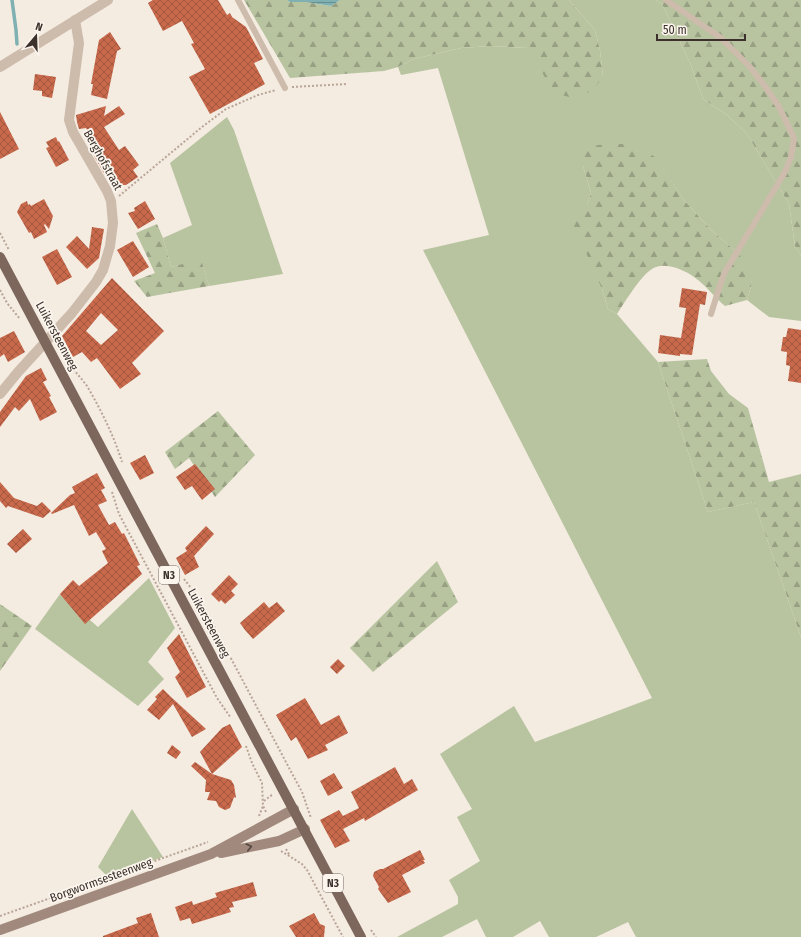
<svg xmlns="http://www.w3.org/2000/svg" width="801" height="937" font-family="'Fira Sans Condensed',sans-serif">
	<defs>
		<pattern id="forest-firs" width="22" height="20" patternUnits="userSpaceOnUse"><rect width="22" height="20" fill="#b8c4a0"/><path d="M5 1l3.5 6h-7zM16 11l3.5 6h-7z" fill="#97a083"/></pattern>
		<pattern id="water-rules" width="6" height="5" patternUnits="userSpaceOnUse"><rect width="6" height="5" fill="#7fb0b2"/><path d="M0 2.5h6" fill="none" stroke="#699091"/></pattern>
		<pattern id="building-cross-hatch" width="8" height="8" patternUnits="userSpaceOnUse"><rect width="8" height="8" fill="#c8694b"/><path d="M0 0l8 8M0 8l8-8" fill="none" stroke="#a4573f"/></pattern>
	</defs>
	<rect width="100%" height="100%" fill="#f4ebe1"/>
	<!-- green -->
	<path fill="#b8c4a0" d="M569,0h87l6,4 29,61 12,34 24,16 20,19 42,70 6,42 6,10v65l-32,-4 -22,-17 5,-17 -13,-29 -28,-24 -27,-30 -29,-42 -72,-2v10l8,27 -4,12 15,84 6,20 9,5 41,48 50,150 46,-10 47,135v300h-165l-8,-15 -32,15h-47l-9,-16 -27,16h-27l-9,-18 -35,18h-45l61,-33v-7l-9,-17 31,-19 -23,-44 15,-8 -32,-55 74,-48 21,36 117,-44 -229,-448 66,-15 -51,-167 -37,7 -3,-8 16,-8 47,-11 29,-2 38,2 75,29 -3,-27 -5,-20z
		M227,117l7,13 49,144 -74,12 -8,-26 -30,7 -8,-29 29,-13 -22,-62z
		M149,578l26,50 -27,34 16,17 -26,27 -103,-77 25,-35 38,33z
		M132,809l31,48 -55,20 -10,-10z"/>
	<!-- forest -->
	<path fill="url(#forest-firs)" d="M244,0h43l3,2h16l25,4 9,-6h229l26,30 5,20 3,27 -11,14 -19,7 -19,-5 -26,-45 -38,-2 -29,2 -47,11 -16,8 -14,4 -94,7z
		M656,0h145v256l-6,-10 -6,-42 -42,-70 -20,-19 -24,-16 -12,-34 -29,-61z
		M606,144h22l14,5 13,8 29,43 27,30 28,24 8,13 5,16 -5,17 -22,6c-11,-9 -19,-21 -31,-29 -10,-7 -26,-14 -38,-10 -13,4 -31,35 -39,47l-9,-5 -6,-20 -30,-68 5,-13 10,-3 4,-12 -8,-27v-10l8,-10z
		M157,224l6,14 8,29 30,-8 8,27 -62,11 -13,-16 21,-8 -19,-40z
		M707,359l4,12 18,23 19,14 21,74 32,-8v163l-47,-135 -46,10 -50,-150z
		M218,411l37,44 -40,42 -26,-39 -14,11 -10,-17z
		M437,561l21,41 -85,70 -23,-24z
		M0,604l32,22 -32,45z"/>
	<!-- water -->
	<path fill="url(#water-rules)" d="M287,0h53l-9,6 -25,-4h-16z"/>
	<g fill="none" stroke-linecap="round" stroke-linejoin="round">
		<!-- stream -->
		<path stroke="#7fb0b2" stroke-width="3.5" d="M12,0l4,30 1,14"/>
	</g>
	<!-- building -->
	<path fill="url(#building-cross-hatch)" fill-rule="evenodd" d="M153,0h65l9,15 3,-2 2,4 14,10 17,32 -9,4 11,21 -55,30 -21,-37 16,-8 -14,-25 3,-1 -12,-22 -19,10 -15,-28z
		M110,32l11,17 -4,2 -10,48 -16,-4 2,-11h-2l8,-44z
		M35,74l21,3 -4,21 -10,-2v-5l-9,-1z
		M106,106l-2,10 15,-10 6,8 -21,13 15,23 6,-4 14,19 -6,5 5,7 -12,8h-5l-10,-14 -6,4 -11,-19 8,-5 -16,-23 -7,1 -2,-7 -1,-7z
		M0,112l19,37 -19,10z
		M56,137l2,5 1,-1 10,19 -13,7 -10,-19 3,-1 -3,-5z
		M44,199l9,17 -4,13 -4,-5 -1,1 3,7 -13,7 -3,-7 -2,1 -12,-21 4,-8 6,-3 1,4 2,-1 1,2z
		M145,201l10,18 -17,10 -10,-16 7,-2 -1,-3z
		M92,227l12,2 -5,29 -12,11 -21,-22 11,-11 12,13z
		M133,241l16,26 -16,10 -16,-27z
		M57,249l15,28 -15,8 -15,-28z
		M112,278l52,53 -32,32 9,11 -21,15 -23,-31 -6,4 -9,-10 -9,5 -11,-21zM101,313l17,17 -17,15 -15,-14z
		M682,288l25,4 -2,13 -5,-1 -8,51 -12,-1v2l-22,-3 2,-18 21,3 5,-30 -7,-1z
		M788,328l13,2v53l-13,-2 2,-15 -4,-1 1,-13 -6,-1 2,-14h3z
		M14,331l11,21 -17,10 -4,-8 -4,3v-19z
		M41,368l6,12 -4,2 8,14 -2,1 8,15 -17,9 -10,-22 -11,12 -4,-4 -15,20v-15l26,-36z
		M145,455l9,18 -14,7 -10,-17z
		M195,464l20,25 -13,11 -10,-14 -7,4 -9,-13z
		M97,473l8,15 -4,2 6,11 -9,4 11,20 6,-3 7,12 2,-1 16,32 -3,1 5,8 -57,50 -25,-30 13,-14 6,6 29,-23 -6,-12 4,-2 -10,-17 -7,4 -15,-31 -22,9 -1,-1 19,-18 5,-2 -3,-6z
		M0,482l14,16 23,8 5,-4 9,9 -8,7 -35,-12 -2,2 -6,-7z
		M206,526l8,8 -20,22 5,11 -14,8 -9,-17 11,-7 -2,-3z
		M23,529l9,10 -16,14 -9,-9z
		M229,575l9,9 -7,7 4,4 -10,9 -4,-4 -2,2 -8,-8z
		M264,602l5,6 8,-6 8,9 -32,28 -8,-9 -5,-7z
		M179,634l27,53 -19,11 -12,-21 5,-5 -13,-24z
		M338,659l7,7 -8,8 -7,-7z
		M163,689l8,8 35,32 -14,8 -19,-33 -14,16 -12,-10 10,-11 -2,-2z
		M305,698l16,27 18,-10 9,18 -23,12 3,5 -20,9 -12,-22 -5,4 -15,-26z
		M230,724l12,23 -30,27 19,6 3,5 2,13 -2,-1 -4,11 -5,2 -6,-3 -3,-6 -9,-1 3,-8h-5l1,-12 -15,-14 4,-4 17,12 -12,-22 22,-24z
		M172,745l9,7 -5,7 -9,-6z
		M395,767l9,17 8,-5 6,11 -53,31 -1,-3 -21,11 7,12 -15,7 -15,-28 19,-10 4,6 16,-8 -8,-16z
		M334,773l9,15 -15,8 -8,-15z
		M420,850l5,10h-2l2,3 -23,12 9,17 -23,11 -10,-14 1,-2 -6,-11 1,-4 6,-3h3z
		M253,882l4,14 -25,6 2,5 -5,1 2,4 -39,12 -2,-6 -10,3 -5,-14 17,-6 1,4 24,-8 -2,-4z
		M151,913l8,24h-56v-1l35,-13 -2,-5z
		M314,913l6,11 5,2 -1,11h-28l-7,-11z"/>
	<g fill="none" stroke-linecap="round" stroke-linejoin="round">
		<!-- path -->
		<path stroke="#b9a596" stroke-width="2" stroke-dasharray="2 2" stroke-linecap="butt" d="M292,87l55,-3
			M119,196l83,-69 24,-18 32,-14 18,-5
			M0,233l9,17
			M0,290l7,13 13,16
			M71,366c5,7 11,13 16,20 14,24 27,50 35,76
			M112,492l7,22 98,184 14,20
			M184,579l15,19 97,183 6,11 9,26
			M246,746l6,17 10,20 1,23 3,6
			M264,801l9,-7
			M259,816l4,-10
			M286,849l4,7
			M281,851l21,13 5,6 36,67
			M0,916l208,-74
			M371,930l5,7"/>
		<!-- lane -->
		<path stroke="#cdbbac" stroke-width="6" d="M238,0l47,88
			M666,0l55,38 30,30 16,21 12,18 15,31 -3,19 -6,15 -60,100 -5,13 -9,29"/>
		<!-- street -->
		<path stroke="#cdbbac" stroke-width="10" d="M0,67l108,-67
			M0,394l18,-22 54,-59 24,-31 7,-12 7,-24 3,-23 -2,-22 -4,-10 -34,-59 -4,-12 10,-77 -4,-23"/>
		<!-- secondary -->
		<path stroke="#a18a7d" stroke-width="10" d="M221,853l58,-12 26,-12
			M0,930l211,-76 83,-45"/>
		<!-- primary -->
		<path stroke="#7d675c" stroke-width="10" d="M0,257l361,680"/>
	</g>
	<!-- one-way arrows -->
	<defs><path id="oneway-chevron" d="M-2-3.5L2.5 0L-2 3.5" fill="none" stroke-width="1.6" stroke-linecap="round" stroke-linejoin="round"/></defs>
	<use stroke="#544640" href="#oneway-chevron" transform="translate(249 847) rotate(-12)"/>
	<g text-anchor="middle" stroke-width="3.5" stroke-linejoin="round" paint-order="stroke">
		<!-- shield labels -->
		<g fill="#fbf5ee" stroke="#756b66" stroke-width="1">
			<rect x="159" y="566" width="20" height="18" rx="3"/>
			<rect x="323" y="874" width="20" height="18" rx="3"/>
		</g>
		<g font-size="11" font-weight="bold" fill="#3b302b">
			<text x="169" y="579">N3</text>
			<text x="333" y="887">N3</text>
		</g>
		<!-- street labels -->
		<g font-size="12" fill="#3b302b" stroke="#fbf5ee">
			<text transform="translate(103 160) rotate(61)" y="4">Berghofstraat</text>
			<text transform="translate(57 336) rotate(62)" y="4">Luikersteenweg</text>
			<text transform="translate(209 623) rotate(62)" y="4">Luikersteenweg</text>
			<text transform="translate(101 880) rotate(-20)" y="4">Borgwormsesteenweg</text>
		</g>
	</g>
	<!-- north arrow -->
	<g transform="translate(36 36) rotate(19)" stroke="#fbf5ee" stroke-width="3" paint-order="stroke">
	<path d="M0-3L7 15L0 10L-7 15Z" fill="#3b302b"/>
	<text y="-6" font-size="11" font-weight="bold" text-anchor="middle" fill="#3b302b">N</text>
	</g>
	<!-- scale -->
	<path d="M657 34v6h88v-6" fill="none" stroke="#3b302b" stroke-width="2"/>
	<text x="663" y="34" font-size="12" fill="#3b302b" stroke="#fbf5ee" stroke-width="3" paint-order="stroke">50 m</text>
</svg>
